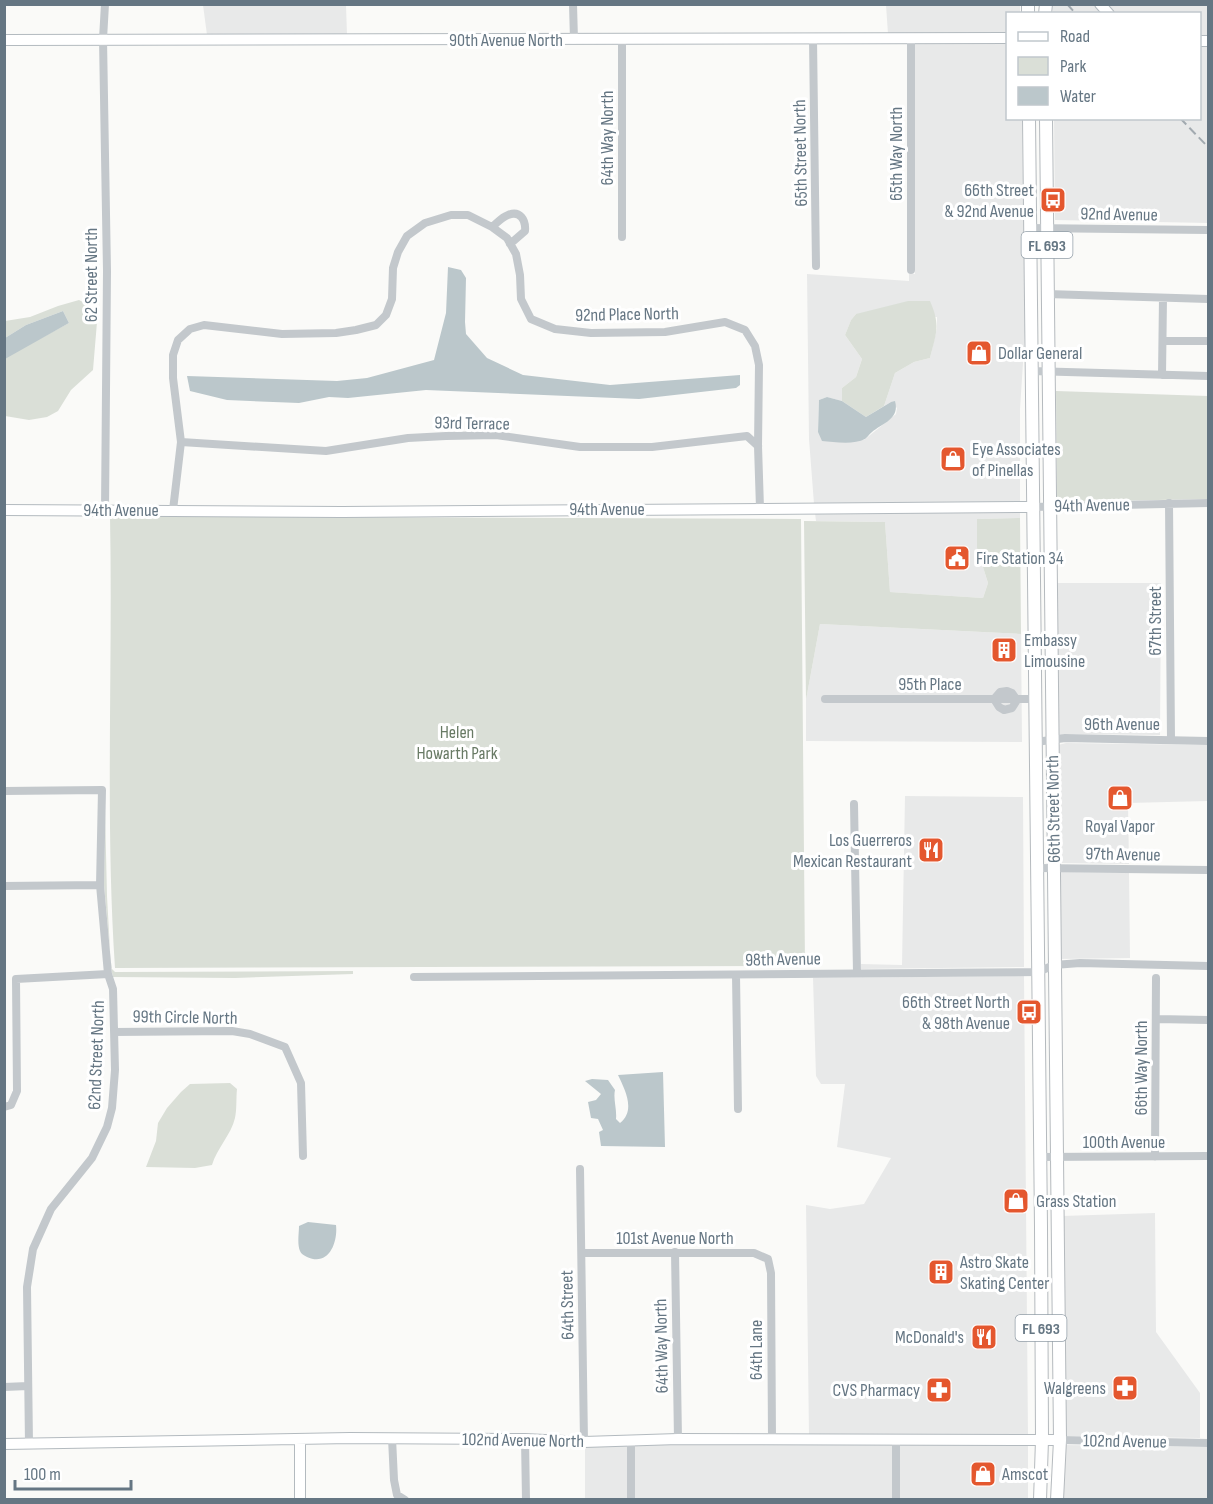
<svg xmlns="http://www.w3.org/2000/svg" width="1213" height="1504" font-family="'Sofia Sans Condensed',sans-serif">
	<rect width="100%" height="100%" fill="#fafaf8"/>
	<!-- built -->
	<path fill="#e8e9e9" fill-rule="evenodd" d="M203,5h143l1,30h-140z
		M886,5h134v8l-12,1 -1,20h-119z
		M1052,5h42l9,8h-50z
		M1106,5h102v31l-8,1v-23l-84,-1z
		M915,43h92l1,75 14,1 3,213 -5,77v93l-206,2 -5,-65 -2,-165 102,7v-7h6zM856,314l81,3v11l-7,30 -16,4 -19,11 -11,33 7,-4 6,6 -1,6 -32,26 -46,-8 1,-32 8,-3 15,4v-13l14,-11 6,-18 -17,-24 6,-15z
		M1200,46h8v177l-153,-3 -1,-101 146,-1z
		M1020,511v7l-43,1v29l11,35 -5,15 -93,-6 -5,-70 -69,-1 -1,-8z
		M1057,583h104l-1,152 -95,-1 -7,2z
		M820,624l201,10 1,108 -216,-1v-41z
		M1066,743l142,2v56l-80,2 1,61 -71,-1v-118z
		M905,796l118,1 1,170 -163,2v-5l41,1z
		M1058,872l71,1 1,85 -72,1z
		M1024,976l4,460h-219l-3,-231 24,4 34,-5 27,-46 -54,-11 8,-63h-24l-5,-8 -3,-98z
		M1155,1213l1,119 44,61v45l-136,-2 -2,-220z
		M678,1444l214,1v54h-257v-54z
		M627,1445v54h-42v-53z
		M900,1445h128v54h-128z
		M1063,1445l145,2v52l-147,1z"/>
	<!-- green -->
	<path fill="#dadfd7" d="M79,300l19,10 -5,60 -22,20 -13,21 -11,6 -18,3 -24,-4 -1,-58 65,-35 -6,-12 -37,14 -21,13v-17l25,-4 28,-11z
		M908,301h22c11,25 6,32 0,57l-16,4 -19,11 -11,33 -18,11 -24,-16v-13l14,-11 6,-18 -17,-24 6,-15 5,-6z
		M1056,391l152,5v103l-151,3z
		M110,516l691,3 4,447 -690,2c-10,-150 -2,-301 -5,-452z
		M1020,518l1,116 -201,-10 -14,76 -2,-179 81,1 5,70 93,6 5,-15 -11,-35v-29z
		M105,810l2,86 4,72 4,4 238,-1v3l-118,4 -122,-1 -1,-4 -8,-88z
		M230,1083l7,6c-1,9 0,20 -2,29 -4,17 -18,30 -23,47l-17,3 -49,-1 10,-26 2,-18 9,-15 14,-16 9,-8z"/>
	<!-- water -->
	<path fill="#bbc7cb" d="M448,267l13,3 5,8 -1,44 1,12 21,24 36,17 87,10 130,-10v10l-4,3 -97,11 -213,-9 -78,8 -19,-1 -30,6 -72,-3 -37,-9 -3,-15 150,5 30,-3 67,-18 12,-47z
		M63,311l6,12 -64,36v-21l21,-13z
		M827,397l15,4 24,16 25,-15 4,-1c5,18 -12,22 -23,31 -3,2 -4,5 -7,7 -11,6 -31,3 -43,2l-4,-9 1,-32z
		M663,1072l2,75 -64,-1 -2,-14 4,-2 -5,-11 -7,-1 -3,-16 8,-2 5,-6 -16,-13 7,-2 16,1 7,10c-2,9 2,19 1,29l4,4c16,-13 5,-33 -2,-48z
		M308,1222l28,3c2,17 -7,42 -29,32 -3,-2 -6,-3 -7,-6 -3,-7 -1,-18 -1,-25z"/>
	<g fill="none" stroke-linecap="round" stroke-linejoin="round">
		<!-- secondary casing -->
		<g stroke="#b3babf" stroke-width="12">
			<path id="secondary" d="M1100,4l9,10
				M4,40l1004,-2
				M1200,41h8
				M4,510l338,2 690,-5
				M300,1439v61
				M4,1444l346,-6 175,1 59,3 94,-3 382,1"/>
		</g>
		<!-- primary casing -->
		<g stroke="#b5babe" stroke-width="14">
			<path id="primary" d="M1028,14v-10
				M1045,14l1,-10
				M1029,118l12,1109 1,213 -2,60
				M1046,118l14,1322 -3,60"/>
		</g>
		<!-- street -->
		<path stroke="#c3c8cc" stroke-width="8" d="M573,4l1,36
			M622,38v199
			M911,38v232
			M813,39l3,227
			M492,227c5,-4 10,-10 16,-12 12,-5 18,5 17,16l-15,13
			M1029,228l179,2
			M1047,294l161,5
			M1163,341h45
			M1031,371l177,5
			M1162,375l1,-77
			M181,442l145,9 82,-13 38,-2 50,-1 84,12h72l95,-11 11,10
			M1169,503l2,236
			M1032,507l176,-4
			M105,510l2,-239 -4,-232 2,-35
			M173,510l8,-68 -8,-64v-23l5,-15 12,-11 14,-4 78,9 54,-1 20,-3 20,-5 10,-10 6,-16 1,-31 5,-16 9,-16 18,-13 26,-8h17l24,12 15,11 9,16 4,21 1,24 10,20 24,10 36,4 74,-1 60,-10 20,8 10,16 4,19 -1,81 2,62
			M1007,691l5,2 5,7 -5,8 -8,2 -5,-3 -5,-8 6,-7z
			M825,699h211
			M1036,742l29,-4 143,3
			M4,791l98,-1 -2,95 8,89 5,15 2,81 -3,38 -5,19 -15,31 -41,51 -18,40 -6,38 2,157
			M854,804l3,169
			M1037,868l171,2
			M4,886l96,-1
			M736,975l2,134
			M414,977l624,-5 16,-7 26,-2 128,3
			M1157,1019l51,1
			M114,1032l118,-1 18,3 35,13 16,36 2,73
			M4,1107l7,-2 6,-14 -1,-112 92,-5
			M1040,1157l168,-1
			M1155,1157l1,-179
			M580,1169l4,273
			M675,1252l3,187
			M582,1253h172l14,6 3,14 1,167
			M4,1387l24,-1
			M392,1438l2,42 3,15 8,5
			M525,1439l1,61
			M631,1440v60
			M1060,1440l148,3
			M896,1441v59"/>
		<!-- secondary -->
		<use href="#secondary" stroke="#fff" stroke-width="10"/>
		<!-- primary -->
		<use href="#primary" stroke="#fff" stroke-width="12"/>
		<!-- rail -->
		<path stroke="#a2aab0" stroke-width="2" stroke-dasharray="9 4.5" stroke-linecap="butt" d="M1067,4l9,10
			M1180,118l28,29"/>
	</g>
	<!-- icons -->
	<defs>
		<g id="bus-square" transform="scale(1.35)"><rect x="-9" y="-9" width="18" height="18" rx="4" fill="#e4572e" stroke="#fff"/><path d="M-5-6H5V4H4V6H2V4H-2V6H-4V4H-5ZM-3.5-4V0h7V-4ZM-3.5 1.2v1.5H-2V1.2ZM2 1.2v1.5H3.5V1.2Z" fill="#fff"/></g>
		<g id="shop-square" transform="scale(1.35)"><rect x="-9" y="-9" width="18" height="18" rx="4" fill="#e4572e" stroke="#fff"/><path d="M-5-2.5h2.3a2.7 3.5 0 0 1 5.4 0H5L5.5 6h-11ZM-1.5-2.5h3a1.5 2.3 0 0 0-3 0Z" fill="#fff"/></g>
		<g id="civic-square" transform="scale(1.35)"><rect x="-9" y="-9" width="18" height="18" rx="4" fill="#e4572e" stroke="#fff"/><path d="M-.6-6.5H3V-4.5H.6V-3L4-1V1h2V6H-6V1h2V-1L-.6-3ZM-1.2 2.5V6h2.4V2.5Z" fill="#fff"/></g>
		<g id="building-square" transform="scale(1.35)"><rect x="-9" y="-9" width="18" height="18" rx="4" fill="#e4572e" stroke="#fff"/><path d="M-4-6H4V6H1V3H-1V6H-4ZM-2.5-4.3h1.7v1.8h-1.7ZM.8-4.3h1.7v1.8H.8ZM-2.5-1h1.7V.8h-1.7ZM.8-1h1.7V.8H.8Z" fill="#fff"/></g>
		<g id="restaurant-square" transform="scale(1.35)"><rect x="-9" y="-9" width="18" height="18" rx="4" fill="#e4572e" stroke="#fff"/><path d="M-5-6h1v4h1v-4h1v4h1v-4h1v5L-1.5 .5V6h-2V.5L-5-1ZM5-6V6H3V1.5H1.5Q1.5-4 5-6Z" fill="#fff"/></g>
		<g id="pharmacy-square" transform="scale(1.35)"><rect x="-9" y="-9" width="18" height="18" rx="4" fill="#e4572e" stroke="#fff"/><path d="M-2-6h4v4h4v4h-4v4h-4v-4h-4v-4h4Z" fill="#fff"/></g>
	</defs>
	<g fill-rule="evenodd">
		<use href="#bus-square" x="1053" y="200"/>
		<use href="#shop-square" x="979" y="353"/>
		<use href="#shop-square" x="953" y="459"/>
		<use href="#civic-square" x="957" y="558"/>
		<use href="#building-square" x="1004" y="650"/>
		<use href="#shop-square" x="1120" y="798"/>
		<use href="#restaurant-square" x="931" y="850"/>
		<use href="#bus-square" x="1029" y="1012"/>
		<use href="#shop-square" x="1016" y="1201"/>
		<use href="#building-square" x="941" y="1272"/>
		<use href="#restaurant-square" x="984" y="1337"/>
		<use href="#pharmacy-square" x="1125" y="1388"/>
		<use href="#pharmacy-square" x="939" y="1390"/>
		<use href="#shop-square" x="983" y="1474"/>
	</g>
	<g text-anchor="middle" stroke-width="6" stroke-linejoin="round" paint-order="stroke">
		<!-- shield labels -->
		<g fill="#fff" stroke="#939fa8" stroke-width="1.5">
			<rect x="1021.5" y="232" width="51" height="26" rx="4.5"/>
			<rect x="1015.5" y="1315" width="51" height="26" rx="4.5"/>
		</g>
		<g font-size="16" font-weight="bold" fill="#657683">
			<text x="1047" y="251">FL 693</text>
			<text x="1041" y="1334">FL 693</text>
		</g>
		<!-- street labels -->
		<g font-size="18" fill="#657683" stroke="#fff">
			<text x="506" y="46">90th Avenue North</text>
			<text transform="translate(607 138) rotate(-90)" y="6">64th Way North</text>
			<text transform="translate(800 153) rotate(-91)" y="6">65th Street North</text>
			<text transform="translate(896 154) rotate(-90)" y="6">65th Way North</text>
			<text transform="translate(1119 214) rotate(1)" y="6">92nd Avenue</text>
			<text transform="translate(91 275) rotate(-90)" y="6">62 Street North</text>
			<text transform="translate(627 314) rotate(-1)" y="6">92nd Place North</text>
			<text transform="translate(472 423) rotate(1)" y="6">93rd Terrace</text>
			<text transform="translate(1092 505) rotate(-1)" y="6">94th Avenue</text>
			<text x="607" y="515">94th Avenue</text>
			<text x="121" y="516">94th Avenue</text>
			<text transform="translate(1155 621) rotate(-90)" y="6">67th Street</text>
			<text x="930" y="690">95th Place</text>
			<text x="1122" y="730">96th Avenue</text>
			<text transform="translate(1053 809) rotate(-91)" y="6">66th Street North</text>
			<text transform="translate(1123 854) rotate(1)" y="6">97th Avenue</text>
			<text transform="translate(783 959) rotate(-1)" y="6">98th Avenue</text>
			<text transform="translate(185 1017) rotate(1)" y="6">99th Circle North</text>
			<text transform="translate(96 1055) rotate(-88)" y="6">62nd Street North</text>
			<text transform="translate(1141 1068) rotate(-90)" y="6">66th Way North</text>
			<text x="1124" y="1148">100th Avenue</text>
			<text x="675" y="1244">101st Avenue North</text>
			<text transform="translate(567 1305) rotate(-91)" y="6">64th Street</text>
			<text transform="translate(661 1346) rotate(-91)" y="6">64th Way North</text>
			<text transform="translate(756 1350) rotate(-90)" y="6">64th Lane</text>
			<text transform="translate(523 1440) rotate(1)" y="6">102nd Avenue North</text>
			<text transform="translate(1125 1441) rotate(1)" y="6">102nd Avenue</text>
		</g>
		<!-- poi labels -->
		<g font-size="18" fill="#657683" stroke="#fff" text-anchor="start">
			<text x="1034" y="196" text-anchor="end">66th Street<tspan x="1034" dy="21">&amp; 92nd Avenue</tspan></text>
			<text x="998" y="359">Dollar General</text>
			<text x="972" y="455">Eye Associates<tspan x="972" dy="21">of Pinellas</tspan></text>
			<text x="976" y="564">Fire Station 34</text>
			<text x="1024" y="646">Embassy<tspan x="1024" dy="21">Limousine</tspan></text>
			<text x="1120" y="832" text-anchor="middle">Royal Vapor</text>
			<text x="912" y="846" text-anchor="end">Los Guerreros<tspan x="912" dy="21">Mexican Restaurant</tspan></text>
			<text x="1010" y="1008" text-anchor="end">66th Street North<tspan x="1010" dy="21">&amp; 98th Avenue</tspan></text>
			<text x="1036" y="1207">Grass Station</text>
			<text x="960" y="1268">Astro Skate<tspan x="960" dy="21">Skating Center</tspan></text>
			<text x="964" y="1343" text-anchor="end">McDonald's</text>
			<text x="1106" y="1394" text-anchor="end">Walgreens</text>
			<text x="920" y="1396" text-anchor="end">CVS Pharmacy</text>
			<text x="1002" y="1480">Amscot</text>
		</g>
		<!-- park labels -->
		<g font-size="18" fill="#687a64" stroke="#fff">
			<text x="457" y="738">Helen<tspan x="457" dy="21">Howarth Park</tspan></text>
		</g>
	</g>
	<!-- border -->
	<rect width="1213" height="1504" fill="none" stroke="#657683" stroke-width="12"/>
	<!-- legend -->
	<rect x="1006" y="12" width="195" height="108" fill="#ffffff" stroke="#c1c8cd" stroke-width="1.5"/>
	<rect x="1018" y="32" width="30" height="9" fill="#ffffff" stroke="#c1c8cd" stroke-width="1.5"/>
	<text x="1060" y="42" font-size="18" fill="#657683">Road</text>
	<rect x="1018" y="57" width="30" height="18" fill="#dadfd7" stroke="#c1c8cd" stroke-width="1.5"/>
	<text x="1060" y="72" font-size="18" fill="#657683">Park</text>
	<rect x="1018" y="87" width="30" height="18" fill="#bbc7cb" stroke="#c1c8cd" stroke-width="1.5"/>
	<text x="1060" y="102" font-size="18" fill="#657683">Water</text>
	<!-- scale -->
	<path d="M15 1480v9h116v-9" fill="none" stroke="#657683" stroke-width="3"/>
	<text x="24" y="1480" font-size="18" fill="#657683" stroke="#ffffff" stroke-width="4.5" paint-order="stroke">100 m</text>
</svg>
